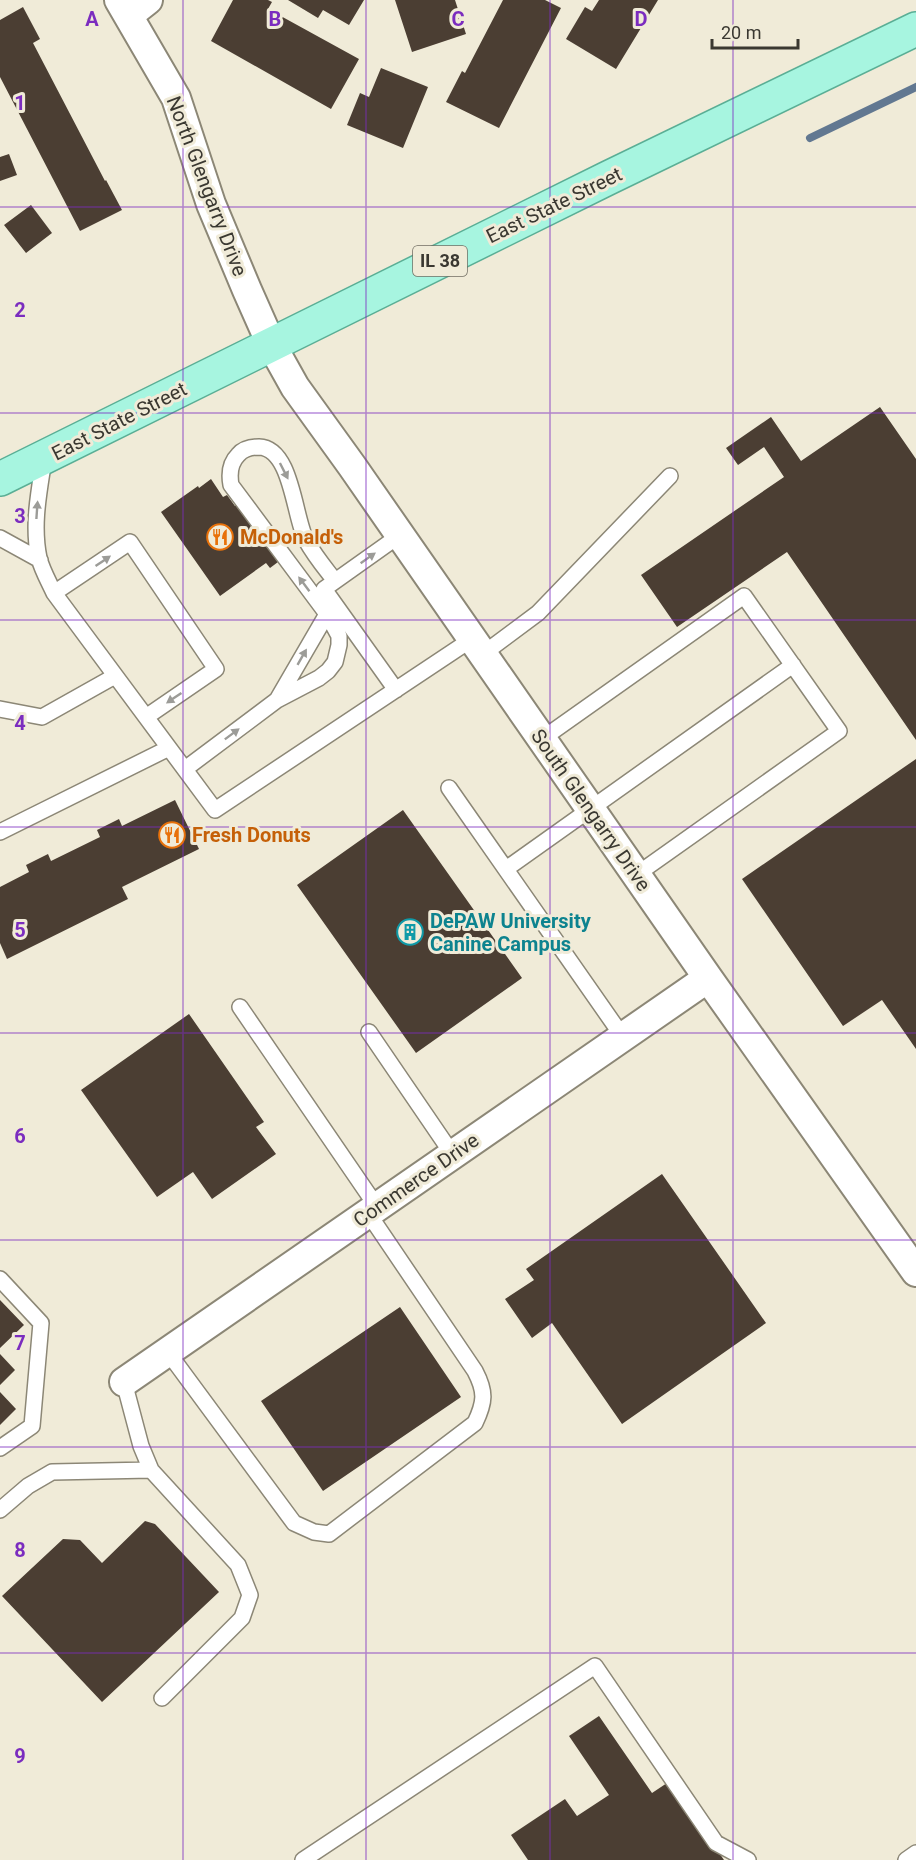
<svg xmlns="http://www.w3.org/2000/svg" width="916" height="1860" font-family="Roboto,sans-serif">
	<rect width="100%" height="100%" fill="#f0ebd8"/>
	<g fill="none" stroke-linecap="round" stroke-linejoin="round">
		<!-- stream -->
		<path stroke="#627891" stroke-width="8" d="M810,138l106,-51"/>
	</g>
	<!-- building -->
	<path fill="#4b3e33" d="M233,0h35l4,2 -4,7 91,50 -28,50 -120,-68z
		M288,0h76l-15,25 -26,-15 -5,8z
		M395,0h60l11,34 -54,18z
		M503,0h42l16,8 -62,120 -53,-26 16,-31 3,2z
		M599,0h59l-42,69 -50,-30 19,-32 7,4z
		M23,7l17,32 -7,4 72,138 1,-1 16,30 -42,21 -80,-154v-57z
		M381,68l47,19 -25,61 -56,-23 13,-32 9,4z
		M9,154l8,21 -17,6v-24z
		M31,205l21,28 -26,20 -22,-28z
		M880,407l36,52v281l-129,-188 -110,75 -36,-52 143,-98 -20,-30 -26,18 -12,-17 45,-31 30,44z
		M211,479l12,18 4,-2 8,11 2,-1 41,57 -8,6 -4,-5 -46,33 -59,-84 37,-26 1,2z
		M916,759v290l-34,-49 -39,26 -101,-147z
		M175,800l24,49 -77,38 6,12 -121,60 -7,-16v-56l29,-15 -3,-7 22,-11 3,7 49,-24 -3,-7 22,-11 3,7z
		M403,810l119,168 -106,75 -119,-168z
		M189,1014l75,108 -8,5 20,27 -64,45 -19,-27 -36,25 -76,-107z
		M662,1174l104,149 -144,101 -70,-101 -20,15 -27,-39 29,-19 -8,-11z
		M0,1300l24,25 -24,23z
		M400,1307l61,90 -138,94 -62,-90z
		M0,1354l15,16 -15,15z
		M0,1392l16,17 -16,16z
		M145,1521l10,3 64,68 -117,110 -100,-106 61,-57 17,1 22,23z
		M599,1716l53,77 18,-12 54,79h-196l-17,-25 54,-36 12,17 32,-21 -40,-59z"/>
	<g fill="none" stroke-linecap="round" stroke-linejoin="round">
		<!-- service casing -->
		<g stroke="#8c8776" stroke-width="18">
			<path id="service" d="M44,459c-5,33 -12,66 -5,99 3,12 10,24 15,35l161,217 257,-171
				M0,538l40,22
				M54,593l76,-51 86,127 -70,48
				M483,654l55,-41 132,-137
				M396,690l-72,-101 76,-54
				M277,700l50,-86
				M0,709l42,8 73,-41
				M542,739l202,-143 95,135 -203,144
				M185,769l92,-69 42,-22 9,-7 7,-9 4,-17v-9l-12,-22 -96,-129c-2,-11 -1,-22 7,-30 5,-6 13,-8 21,-8 33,1 35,70 47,93 8,15 19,28 29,41
				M449,788l174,249
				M0,832l169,-84
				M506,869l287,-204
				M240,1007l137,200
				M369,1032l84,123
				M0,1279l41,44 -9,103 -32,22
				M167,1351l127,172 20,9 15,2 146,-111c10,-21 11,-31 0,-52l-107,-158
				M124,1382l17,64 10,24 87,95 12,30 -8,23 -80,80
				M0,1510l28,-24 24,-14 99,-2
				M303,1860l292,-194 121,177 32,17
				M906,1860l10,-7"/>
		</g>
		<!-- minor casing -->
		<g stroke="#8c8776" stroke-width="32">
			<path id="minor" d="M119,0l57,98 35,106 36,86 24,54 24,43 57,79 356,512 208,294
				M129,15l19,-15
				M124,1382l584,-404"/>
		</g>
		<!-- primary casing -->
		<g stroke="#5aae95" stroke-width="36">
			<path id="primary" d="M0,479l608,-301 308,-149"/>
		</g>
		<!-- service -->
		<use href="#service" stroke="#fff" stroke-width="15"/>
		<!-- minor -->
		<use href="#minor" stroke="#fff" stroke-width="28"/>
		<!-- primary -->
		<use href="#primary" stroke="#a7f5e0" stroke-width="33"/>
	</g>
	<!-- one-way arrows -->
	<defs><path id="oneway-solid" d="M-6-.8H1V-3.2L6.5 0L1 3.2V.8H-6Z" transform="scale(1.5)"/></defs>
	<g fill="#9c9c98">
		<use href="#oneway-solid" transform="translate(284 471) rotate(63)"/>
		<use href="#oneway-solid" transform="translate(37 510) rotate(-86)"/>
		<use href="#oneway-solid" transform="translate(368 558) rotate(-35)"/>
		<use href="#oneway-solid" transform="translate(103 561) rotate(-34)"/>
		<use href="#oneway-solid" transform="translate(304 584) rotate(-127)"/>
		<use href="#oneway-solid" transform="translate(302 657) rotate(-60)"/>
		<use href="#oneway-solid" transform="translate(174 698) rotate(146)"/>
		<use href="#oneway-solid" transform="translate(232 734) rotate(-37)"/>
	</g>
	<!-- grid -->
	<path fill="none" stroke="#7b2cbf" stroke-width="1.5" stroke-opacity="0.55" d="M183,0v1860M366,0v1860M550,0v1860M733,0v1860M0,207h916M0,413h916M0,620h916M0,827h916M0,1033h916M0,1240h916M0,1447h916M0,1653h916"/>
	<!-- icons -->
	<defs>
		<g id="restaurant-ring" transform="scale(1.35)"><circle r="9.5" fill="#f0ebd8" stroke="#e8710a" stroke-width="1.5"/><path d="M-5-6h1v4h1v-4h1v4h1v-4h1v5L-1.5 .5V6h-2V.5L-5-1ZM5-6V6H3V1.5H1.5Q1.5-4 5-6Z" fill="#e8710a"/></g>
		<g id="building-ring" transform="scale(1.35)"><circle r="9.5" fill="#f0ebd8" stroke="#0f9aa8" stroke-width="1.5"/><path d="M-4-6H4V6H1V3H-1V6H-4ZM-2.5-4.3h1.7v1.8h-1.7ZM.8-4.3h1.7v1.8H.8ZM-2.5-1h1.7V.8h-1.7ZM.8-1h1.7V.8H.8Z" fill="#0f9aa8"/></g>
	</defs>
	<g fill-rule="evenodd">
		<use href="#restaurant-ring" x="220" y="537"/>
		<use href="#restaurant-ring" x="172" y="835"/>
		<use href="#building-ring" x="410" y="932"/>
	</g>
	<g text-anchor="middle" stroke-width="6" stroke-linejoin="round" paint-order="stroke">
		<!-- shield labels -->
		<rect fill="#f0ebd8" stroke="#716e63" stroke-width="1.5" x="413" y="246" width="54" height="30" rx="4.5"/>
		<g font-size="18" font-weight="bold" fill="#3a3831">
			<text x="440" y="267">IL 38</text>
		</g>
		<!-- street labels -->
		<g font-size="20" fill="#3a3831" stroke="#f0ebd8">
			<text transform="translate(207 186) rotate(69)" y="7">North Glengarry Drive</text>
			<text transform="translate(554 205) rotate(-26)" y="7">East State Street</text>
			<text transform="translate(119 421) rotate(-27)" y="7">East State Street</text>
			<text transform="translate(591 810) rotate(55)" y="7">South Glengarry Drive</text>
			<text transform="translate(416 1180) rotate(-35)" y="7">Commerce Drive</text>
		</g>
		<!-- food labels -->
		<g font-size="20" font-weight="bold" fill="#c56008" stroke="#f0ebd8" text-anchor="start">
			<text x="240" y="544">McDonald's</text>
			<text x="192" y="842">Fresh Donuts</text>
		</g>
		<!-- culture labels -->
		<g font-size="20" font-weight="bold" fill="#0d838f" stroke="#f0ebd8" text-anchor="start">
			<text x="430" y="928">DePAW University<tspan x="430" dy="23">Canine Campus</tspan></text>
		</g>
	</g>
	<g font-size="20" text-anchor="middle" font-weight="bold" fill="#7b2cbf" stroke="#f0ebd8" stroke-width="6" stroke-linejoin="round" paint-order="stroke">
		<text x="92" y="26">A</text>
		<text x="275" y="26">B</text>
		<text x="458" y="26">C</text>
		<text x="641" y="26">D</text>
		<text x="20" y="110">1</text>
		<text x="20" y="317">2</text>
		<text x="20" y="523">3</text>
		<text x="20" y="730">4</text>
		<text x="20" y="937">5</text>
		<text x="20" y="1143">6</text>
		<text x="20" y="1350">7</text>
		<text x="20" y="1557">8</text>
		<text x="20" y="1763">9</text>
	</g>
	<!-- scale -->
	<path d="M712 39v9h86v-9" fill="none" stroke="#3a3831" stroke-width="3"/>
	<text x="721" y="39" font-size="18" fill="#3a3831" stroke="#f0ebd8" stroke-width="4.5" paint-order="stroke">20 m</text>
</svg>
